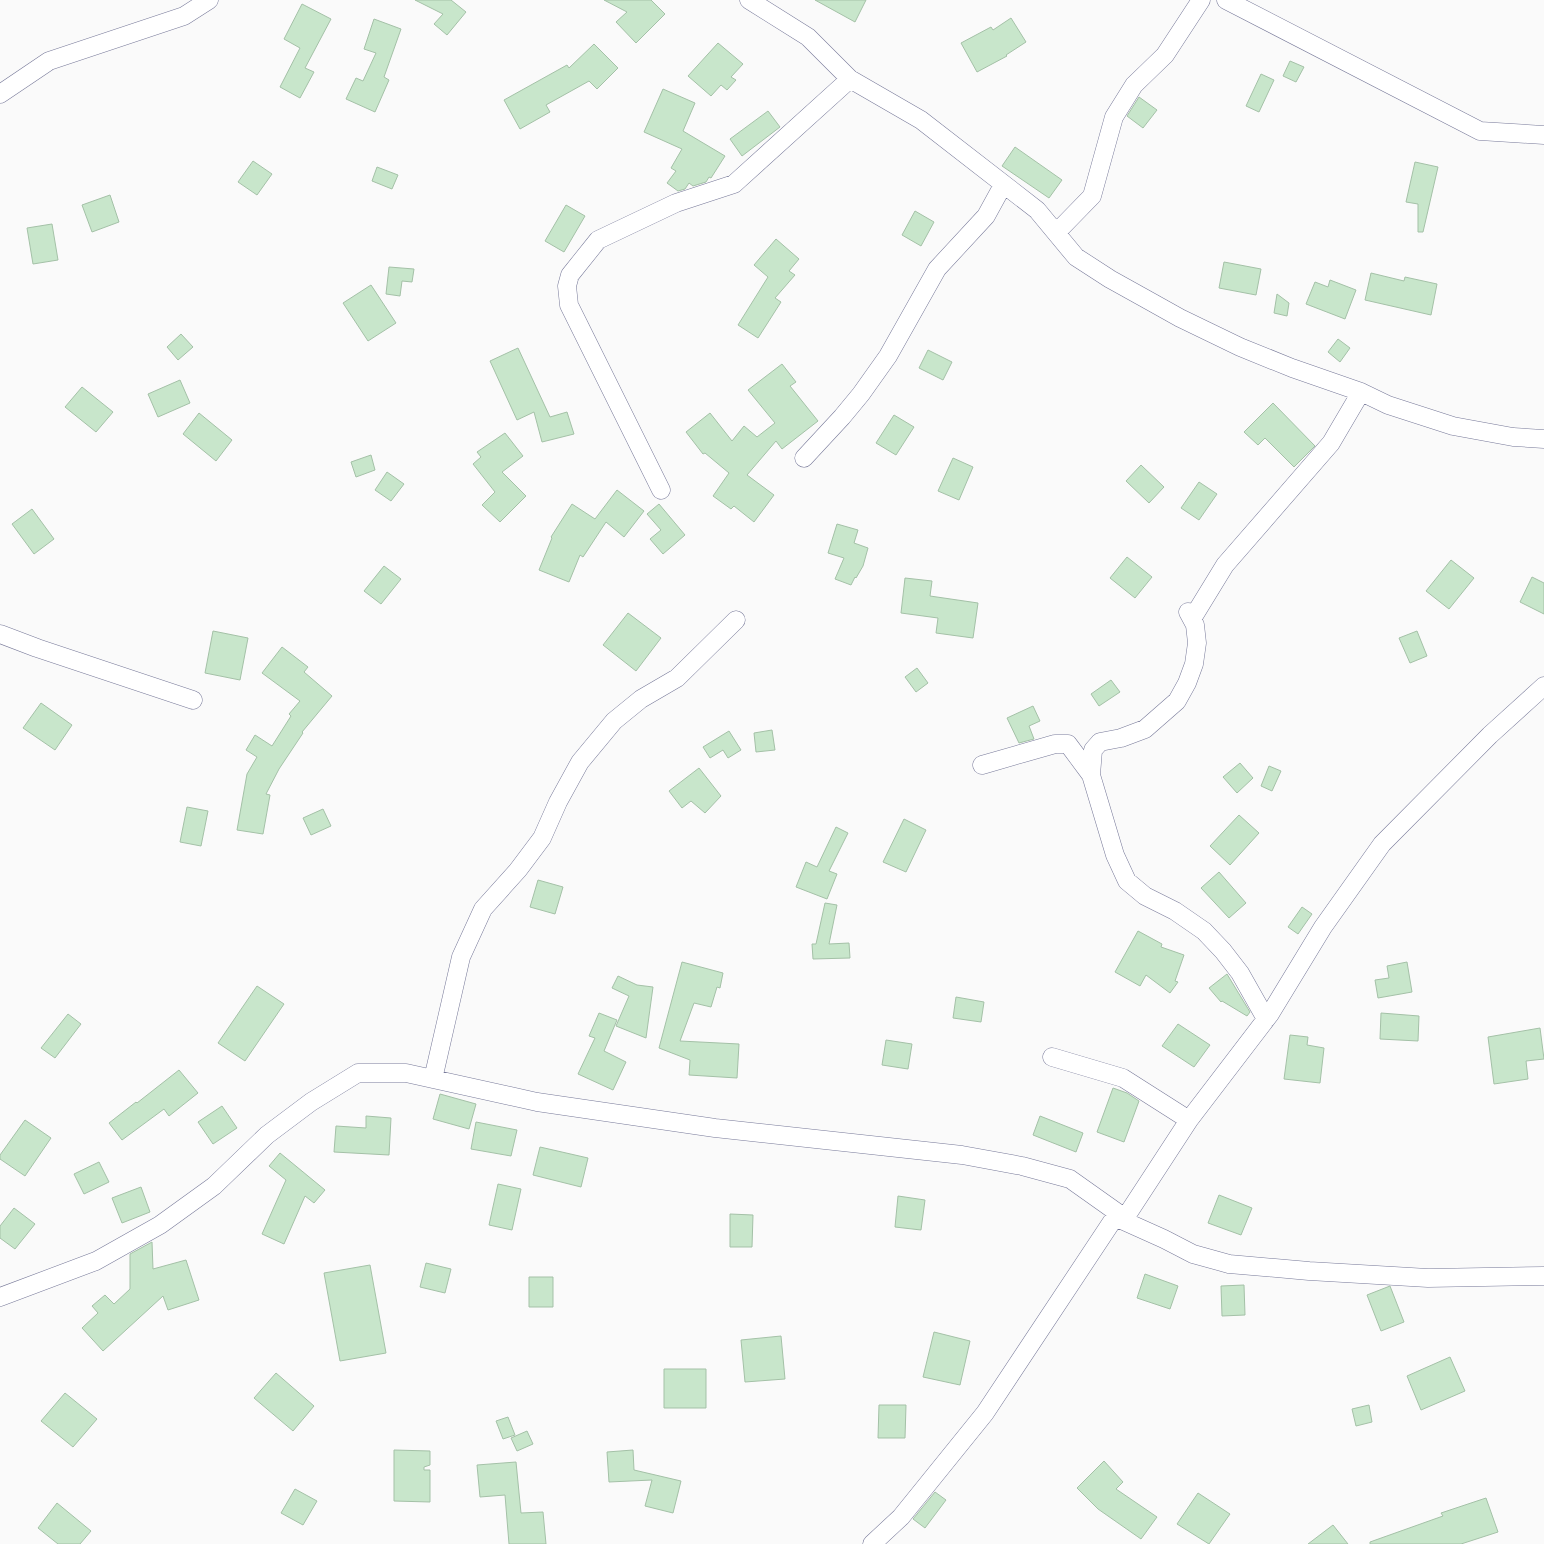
<svg xmlns="http://www.w3.org/2000/svg" width="1544" height="1544" font-family="Quicksand,sans-serif">
	<rect width="100%" height="100%" fill="#fafafa"/>
	<!-- building -->
	<path fill="#c8e6cb" stroke="#a4c1a7" d="M415,0h36l15,12 -19,23 -13,-11 9,-10z
		M604,0h47l14,14 -29,29 -20,-21 11,-10z
		M815,0h51l-11,22z
		M302,4l29,15 -26,49 9,4 -14,26 -20,-11 20,-39 -16,-9z
		M1011,18l15,24 -20,13 1,1 -30,16 -16,-29 30,-16 2,3z
		M374,19l27,10 -17,48 5,3 -14,32 -29,-13 10,-21 7,3 13,-28 -12,-4z
		M718,43l25,21 -12,13 5,3 -9,10 -6,-5 -10,11 -23,-20z
		M594,44l24,24 -21,21 -8,-8 -43,24 4,7 -30,17 -16,-29 63,-35 2,3z
		M1290,61l14,6 -8,15 -13,-6z
		M1261,74l13,6 -15,32 -13,-6z
		M663,89l32,14 -12,28 42,25 -14,22 -2,-1 -3,5 -13,4 -4,-3 -4,6 -7,2 -11,-8 9,-12 -5,-3 11,-19 -38,-17z
		M1139,97l18,13 -14,18 -16,-12z
		M768,111l12,16 -38,29 -12,-17z
		M1015,147l47,33 -13,18 -47,-32z
		M253,161l19,13 -15,21 -19,-13z
		M1415,162l23,5 -15,65h-5v-28l-12,-2z
		M377,167l21,8 -6,14 -20,-8z
		M110,195l9,27 -27,10 -10,-27z
		M566,205l19,11 -21,36 -19,-11z
		M915,211l19,11 -13,24 -19,-11z
		M52,224l6,36 -25,4 -6,-36z
		M776,239l23,20 -10,12 6,4 -20,23 6,4 -23,36 -20,-13 30,-48 -14,-12z
		M1224,262l37,7 -5,26 -37,-7z
		M389,267l25,2 -2,13 -10,-1 -2,15 -14,-2z
		M1371,273l33,8 1,-4 32,7 -6,31 -66,-15z
		M1330,280l26,10 -11,29 -39,-15 9,-22 13,5z
		M371,285l25,38 -28,18 -25,-38z
		M1277,294l12,9 -2,13 -13,-3z
		M181,334l12,13 -15,13 -11,-13z
		M1338,339l12,9 -10,14 -12,-10z
		M518,348l32,69 17,-5 7,22 -32,8 -8,-30 -17,8 -27,-59z
		M928,350l24,12 -9,18 -24,-12z
		M782,364l14,18 -6,4 28,35 -36,28 -6,-8 -29,34 27,20 -20,27 -20,-16 -3,3 -18,-13 16,-23 -24,-20 -2,1 -17,-22 24,-19 22,28 12,-15 13,11 18,-14 -27,-33z
		M180,380l10,23 -32,14 -10,-23z
		M82,387l31,25 -17,20 -31,-25z
		M1273,403l42,43 -21,21 -29,-29 -7,7 -14,-13z
		M199,413l33,27 -16,21 -33,-27z
		M894,415l20,12 -18,28 -20,-12z
		M505,433l18,23 -21,16 24,24 -26,26 -18,-17 13,-13 -22,-28 8,-7 -4,-5z
		M371,455l4,15 -19,7 -5,-15z
		M953,458l20,9 -14,33 -21,-9z
		M1141,465l23,22 -15,16 -23,-22z
		M387,472l17,12 -13,17 -16,-11z
		M1199,482l18,12 -18,26 -18,-12z
		M617,490l27,21 -20,26 -18,-15 -23,35 -3,-2 -11,27 -30,-12 13,-32 -1,-1 21,-33 23,15z
		M659,504l26,31 -22,19 -13,-15 11,-9 -14,-16z
		M32,509l22,30 -20,15 -22,-30z
		M837,524l21,6 -4,13 14,5 -5,18 -7,12 -1,-1 -4,8 -16,-6 9,-21 -16,-5z
		M1127,557l25,20 -17,21 -25,-20z
		M1451,560l23,18 -25,31 -23,-18z
		M384,566l17,13 -20,25 -17,-13z
		M1532,577l12,6v31l-24,-12z
		M905,578l27,3 -2,15 48,7 -5,35 -37,-5 2,-15 -37,-5z
		M628,613l33,25 -25,33 -33,-26z
		M213,631l35,7 -8,42 -35,-7z
		M1417,631l10,25 -17,7 -11,-25z
		M282,647l26,20 -4,5 28,24 -30,36 1,1 -24,36 -13,25 4,1 -7,39 -26,-4 10,-56 10,-17 -11,-7 9,-15 17,11 19,-30 -2,-2 11,-13 -38,-28z
		M917,668l11,15 -12,9 -11,-15z
		M1111,680l9,12 -21,14 -8,-12z
		M41,703l31,22 -17,25 -32,-22z
		M1033,706l7,15 -11,5 5,13 -15,4 -12,-25z
		M772,730l3,20 -19,2 -2,-19z
		M729,731l12,19 -13,8 -5,-8 -13,8 -7,-11z
		M1240,763l13,15 -16,15 -14,-16z
		M1269,766l12,5 -9,20 -11,-5z
		M699,768l22,28 -16,17 -14,-12 -9,7 -13,-17z
		M187,807l21,4 -7,35 -21,-4z
		M323,809l8,17 -20,9 -8,-17z
		M1239,815l20,18 -29,32 -20,-19z
		M904,819l22,11 -20,42 -23,-10z
		M836,827l12,6 -19,38 8,3 -10,25 -31,-12 10,-25 11,5z
		M1219,872l27,31 -17,15 -28,-30z
		M538,880l25,7 -8,27 -25,-7z
		M825,903l12,2 -8,39 20,-1 1,15 -37,1 -1,-15h4z
		M1302,907l10,7 -14,20 -10,-7z
		M1138,931l24,13 -1,3 23,8 -9,26 3,1 -8,11 -24,-18 -6,11 -25,-14z
		M682,962l41,11 -3,15 -3,-1 -6,20 -17,-4 -14,38 59,3 -2,34 -48,-3 1,-15 -31,-12z
		M1407,962l5,30 -34,6 -3,-18 14,-2 -2,-12z
		M1227,974l23,38 -3,4 -25,-15 -1,1 -12,-14z
		M618,976l19,9 16,2 -7,51 -30,-12 13,-30 -17,-8z
		M257,986l27,18 -39,57 -27,-18z
		M956,997l28,5 -3,20 -28,-4z
		M599,1013l18,7 -13,31 22,11 -13,28 -35,-16 17,-36 -6,-2z
		M1381,1013l38,3 -1,25 -38,-2z
		M68,1014l13,10 -26,34 -14,-10z
		M1178,1024l32,21 -16,22 -32,-21z
		M1540,1028l4,31 -18,2 2,18 -34,5 -6,-47z
		M1290,1035l18,2 -1,8 17,3 -4,35 -36,-4z
		M886,1040l26,4 -4,25 -26,-4z
		M179,1070l19,23 -29,23 -5,-7 -42,31 -13,-17 27,-21 1,1z
		M1113,1088l14,5 12,8 -15,41 -27,-10z
		M440,1094l36,10 -7,25 -36,-10z
		M222,1106l15,22 -24,16 -15,-22z
		M366,1116l25,2 -2,37 -55,-3 2,-26 30,2z
		M1040,1116l43,17 -7,19 -43,-17z
		M25,1120l26,18 -26,38 -25,-17v-4z
		M476,1122l41,8 -6,26 -40,-7z
		M540,1147l48,11 -7,29 -48,-12z
		M280,1153l45,37 -11,13 -9,-7 -21,48 -22,-10 24,-54 -17,-14z
		M99,1162l10,20 -25,12 -10,-20z
		M498,1184l23,5 -9,41 -23,-5z
		M141,1187l9,25 -28,11 -10,-25z
		M1219,1195l33,13 -11,27 -33,-12z
		M898,1196l27,4 -4,30 -26,-3z
		M14,1208l21,16 -20,25 -15,-11v-12z
		M730,1214l23,1 -1,32h-22z
		M152,1242l1,27 33,-9 13,40 -31,10 -5,-14 -60,55 -21,-23 16,-15 -6,-7 13,-11 9,9 16,-15v-35z
		M426,1263l25,6 -6,24 -25,-6z
		M370,1265l16,88 -46,8 -16,-88z
		M1145,1274l33,12 -8,23 -33,-11z
		M529,1277h24v30h-24z
		M1244,1285l1,30 -23,1 -1,-30z
		M1390,1286l14,36 -23,9 -14,-36z
		M934,1332l36,9 -10,44 -37,-8z
		M781,1336l4,43 -40,3 -4,-42z
		M1450,1357l15,34 -44,19 -14,-34z
		M664,1369h42v39h-42z
		M276,1373l38,33 -21,25 -39,-33z
		M65,1393l32,26 -24,28 -32,-26z
		M879,1405h27l-1,33h-27z
		M1369,1405l3,17 -16,4 -4,-17z
		M508,1417l7,18 -12,4 -7,-18z
		M527,1431l6,13 -16,7 -6,-13z
		M394,1450l36,1v14l-6,2v3h6v32l-36,-1z
		M633,1450l1,20 47,11 -8,32 -28,-7 7,-26 -43,2 -2,-30z
		M1104,1461l19,21 -7,7 41,28 -16,22 -43,-30 -21,-21z
		M516,1462l5,51 22,-1 3,32h-37l-4,-49 -25,2 -3,-32z
		M295,1489l22,12 -14,24 -22,-12z
		M935,1492l11,8 -21,28 -12,-9z
		M1198,1493l32,21 -21,30 -32,-20z
		M1486,1498l12,34 -37,12h-91v-2l73,-26 -2,-3z
		M57,1503l34,28 -11,13h-22l-20,-16z
		M1333,1525l15,19h-40z"/>
	<g fill="none" stroke-linecap="round" stroke-linejoin="round">
		<!-- minor casing -->
		<g stroke="#777999" stroke-width="19">
			<path id="minor" d="M749,0l59,37 42,42 71,41 116,90 39,47 34,22 36,20 34,19 60,29 52,21 69,24 27,13 65,21 60,11 31,2
				M1226,0l254,131 64,4
				M0,94l49,-33 135,-45 25,-16
				M1056,233l36,-37 22,-79 20,-32 31,-30 36,-55
				M804,458l38,-41 19,-23 27,-38 49,-87 49,-53 17,-31
				M661,490l-92,-185 -2,-19 3,-11 28,-35 78,-37 58,-19 116,-105
				M0,634l37,14 156,52
				M982,765l73,-21h13l23,31
				M1266,1019l-26,-46 -17,-22 -19,-20 -29,-20 -30,-15 -18,-15 -12,-26 -24,-80 2,-25 7,-8 21,-4 24,-9 32,-28 10,-18 7,-19 3,-21 -2,-18 -7,-13 7,2 30,-49 106,-122 30,-51
				M1052,1057l71,21 66,42
				M433,1079l28,-122 22,-48 35,-39 24,-32 16,-36 22,-40 34,-41 27,-22 36,-21 59,-58
				M1115,1217l49,22 29,15 36,10 80,7 119,7 116,-2
				M0,1297l96,-36 64,-36 54,-39 53,-51 44,-33 47,-29h48l131,29 178,26 247,27 60,11 48,13 55,39
				M872,1544l29,-27 84,-104 130,-196 10,1 64,-98 81,-106 53,-87 59,-83 108,-109 54,-49"/>
		</g>
		<!-- minor -->
		<use href="#minor" stroke="#fff" stroke-width="18"/>
	</g>
</svg>
